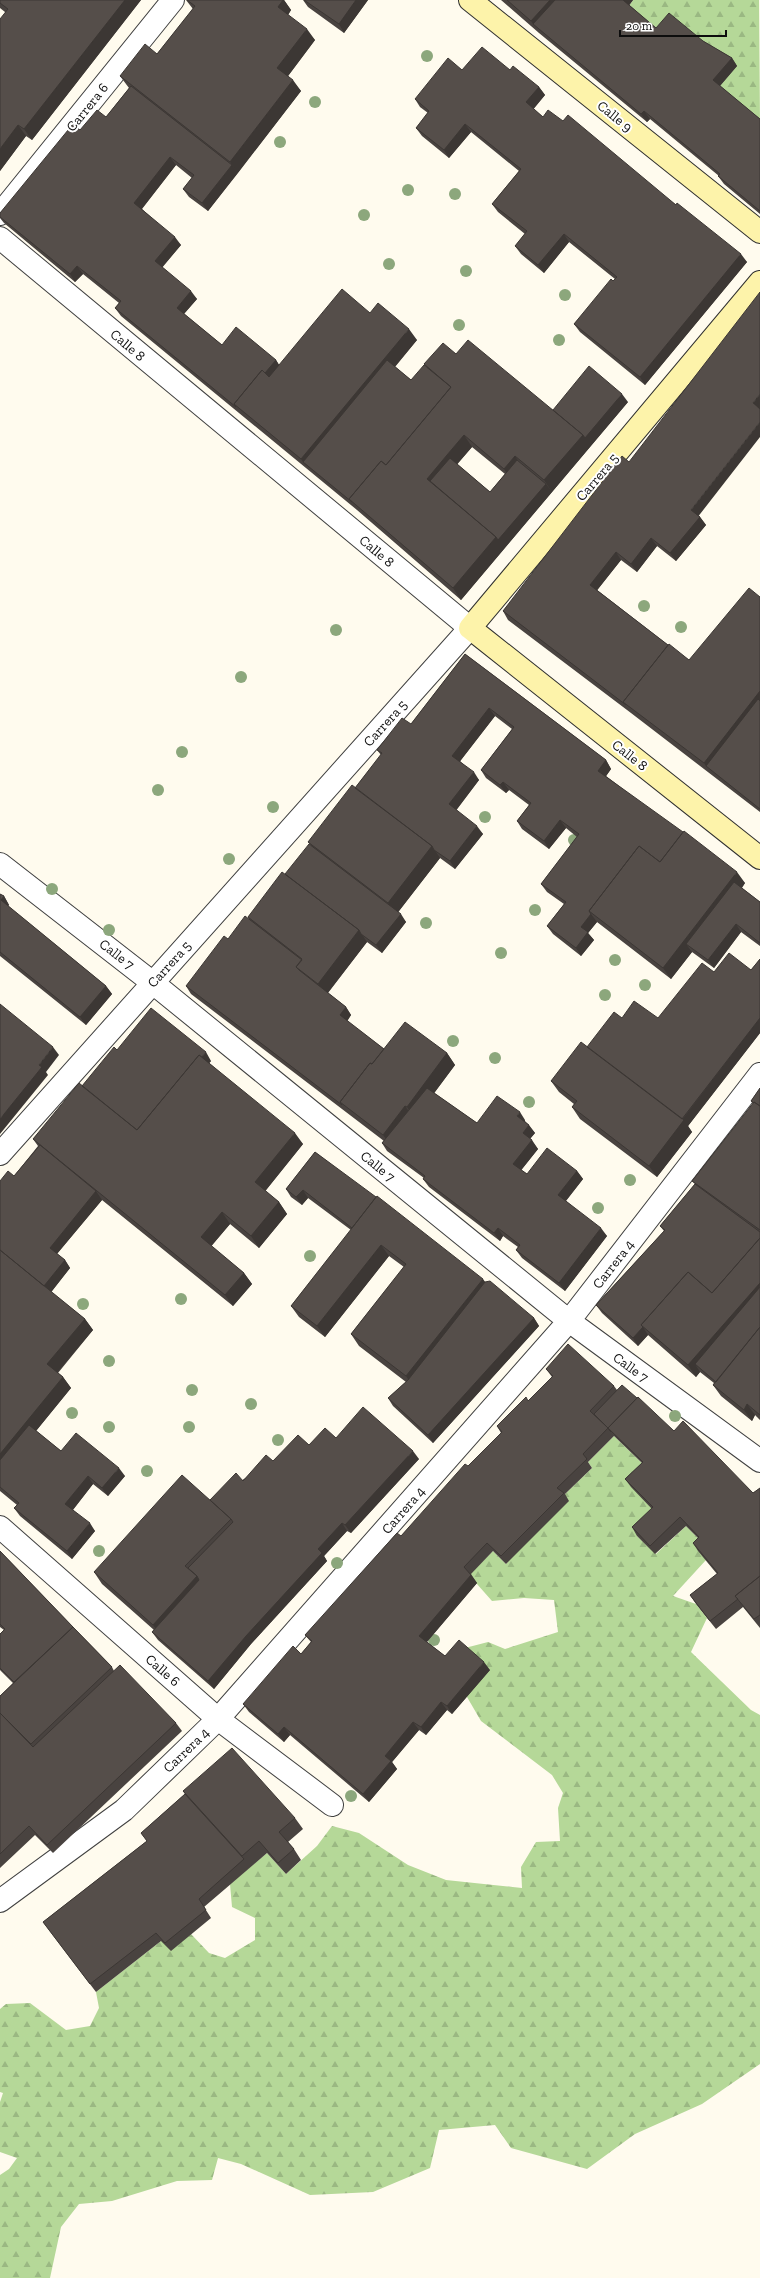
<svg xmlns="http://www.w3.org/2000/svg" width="760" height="2278" font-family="'Zilla Slab',serif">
	<defs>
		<pattern id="forest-firs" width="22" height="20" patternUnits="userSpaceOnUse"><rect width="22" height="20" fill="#b5d898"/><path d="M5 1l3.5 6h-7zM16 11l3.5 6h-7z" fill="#9ab882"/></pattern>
	</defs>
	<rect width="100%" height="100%" fill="#fffbee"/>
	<!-- forest -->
	<path fill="url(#forest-firs)" d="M633,0h126l1,123 -132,-116z
		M614,1436l35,34 10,46 -22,20 19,18 30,-28 19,19 -6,6 7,9 -33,36 23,8 11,14 -16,34 60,58 9,5v349l-58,40 -67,30 -48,35 -76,-21 -16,-23 -56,5 -9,38 -57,24 -63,3 -69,-31 -23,-6 -6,22 -35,1 -65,20 -33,3 -18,23 -11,51h-50v-103l9,-6 8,-11 -17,-6v-50l3,-9 -3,-1v-83l6,-5 24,-1 36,27 24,-4 9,-18 -3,-16 65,-51 30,-7 18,19 16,5 30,-18v-22l-23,-11 -2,-23 37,-31 19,21 31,-28 15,-20 27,7 49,32 38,15 76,8 -1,-21 15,-25 24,-1 -2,-33 5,-15 -11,-18 -71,-54 -14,-24 -2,-49 23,-6 17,7 53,-17 -4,-32 -30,-2 -32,3 -23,-26 24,-24 13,13 57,-68 29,-28 -4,-6z"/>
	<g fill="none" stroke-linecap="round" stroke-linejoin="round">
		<!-- street casing -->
		<g stroke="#404040" stroke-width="24">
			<path id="street" d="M0,214l173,-214
				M0,238l470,390 -470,526
				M0,864l153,119 416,338 191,140
				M0,1527l218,192 114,86
				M0,1901l124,-91 94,-91 351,-398 191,-247"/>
		</g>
		<!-- secondary casing -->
		<g stroke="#2f2f2f" stroke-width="24">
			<path id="secondary" d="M470,0l290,232
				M760,282l-290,346 290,230"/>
		</g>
		<!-- street -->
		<use href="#street" stroke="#fff" stroke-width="22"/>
		<!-- secondary -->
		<use href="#secondary" stroke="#fdf3aa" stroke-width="22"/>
	</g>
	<!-- trees -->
	<g fill="#8ca77c">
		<circle cx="427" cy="56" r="6"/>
		<circle cx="315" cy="102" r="6"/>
		<circle cx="280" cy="142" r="6"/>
		<circle cx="408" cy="190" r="6"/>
		<circle cx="455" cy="194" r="6"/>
		<circle cx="364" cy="215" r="6"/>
		<circle cx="389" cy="264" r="6"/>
		<circle cx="466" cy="271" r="6"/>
		<circle cx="565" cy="295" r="6"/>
		<circle cx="459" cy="325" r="6"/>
		<circle cx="559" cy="340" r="6"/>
		<circle cx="644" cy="606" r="6"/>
		<circle cx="681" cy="627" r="6"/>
		<circle cx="336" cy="630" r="6"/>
		<circle cx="241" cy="677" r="6"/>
		<circle cx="182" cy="752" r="6"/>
		<circle cx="158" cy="790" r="6"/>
		<circle cx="273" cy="807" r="6"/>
		<circle cx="485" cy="817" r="6"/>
		<circle cx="574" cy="840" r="6"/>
		<circle cx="229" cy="859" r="6"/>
		<circle cx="52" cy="889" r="6"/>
		<circle cx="535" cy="910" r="6"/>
		<circle cx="426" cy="923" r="6"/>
		<circle cx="109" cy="930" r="6"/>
		<circle cx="501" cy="953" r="6"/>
		<circle cx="615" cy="960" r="6"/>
		<circle cx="645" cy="985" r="6"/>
		<circle cx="605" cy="995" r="6"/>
		<circle cx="453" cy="1041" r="6"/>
		<circle cx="495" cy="1058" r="6"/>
		<circle cx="529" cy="1102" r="6"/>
		<circle cx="630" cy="1180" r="6"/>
		<circle cx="598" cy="1208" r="6"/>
		<circle cx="310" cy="1256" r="6"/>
		<circle cx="181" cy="1299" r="6"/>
		<circle cx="83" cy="1304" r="6"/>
		<circle cx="109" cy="1361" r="6"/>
		<circle cx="192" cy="1390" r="6"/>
		<circle cx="251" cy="1404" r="6"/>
		<circle cx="72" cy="1413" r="6"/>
		<circle cx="675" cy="1416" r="6"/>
		<circle cx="109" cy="1427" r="6"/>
		<circle cx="189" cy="1427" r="6"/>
		<circle cx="278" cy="1440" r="6"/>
		<circle cx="147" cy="1471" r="6"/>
		<circle cx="99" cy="1551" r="6"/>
		<circle cx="337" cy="1563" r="6"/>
		<circle cx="434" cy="1640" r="6"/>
		<circle cx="351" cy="1796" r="6"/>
	</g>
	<!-- wall -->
	<path fill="#494340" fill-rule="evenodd" d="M0,0h141l-109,140 -6,-4 -26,35 5,-159 -5,-4z
		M186,0h98l7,10 -3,5 27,25 -27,36 13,15 -93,120 -19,-14 -6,-8 9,-11 -16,-13 -34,44 39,36 -19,22 35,32 -13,15 38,31 54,15 3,5 91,-52 47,27 -22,27 16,13 16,-12 -3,-4 32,-10 97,56 75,-8 -167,198 -104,-90 -236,-194 -6,-8 4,-5 -36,-29 -8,8 -71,-59 -4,-5v-5l80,-83 26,-13 23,-29 -9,-12 37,-22 36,-45zM472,447l33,27 -15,18 -33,-28z
		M303,0h65l-24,33 -36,-26z
		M501,0h132l-4,5 27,23 47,13 29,17 5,8 -17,20 40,33v95l-36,-30 -6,-8h1l-69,-57 -3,3 -108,-89z
		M462,70h48l29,17 6,8 -12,14 10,8 20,4 113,84 71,57 -102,123 -65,-53 -6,-8 41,-45 -46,-37 -25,31 -23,-19 -6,-8 10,-12 -27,-22 -6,-8 27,-33 -48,-39 -22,26 -27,-22 -6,-8 12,-15 -8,-6 -5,-8z
		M629,462l71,55 6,8 -30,36 -19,-15 -20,26 -16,-12 -24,30 71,55 21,15 71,-63v215l-129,-99 -123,-93 -5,-9z
		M465,654l141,106 5,9 -5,7 139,107 -3,5 18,14v44l-19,-14 -27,36 -22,-16 -21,27 -74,-57 -9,11 6,7 -13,16 -28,-22 -6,-8 17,-22 -17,-12 -6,-8 36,-47 -11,-9 -17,21 -27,-20 -5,-8 12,-16 -20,-15 -3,3 -20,-15 -5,-8 31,-41 -17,-13 -35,45 19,19 -23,30 27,24 -28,35 -15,-11 -42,54 8,10 -24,31 -15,-11 -39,51 18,14 5,8 -4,6 37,28 63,4 8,12 -21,28 43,30 48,-3v1l10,12 -5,6 8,10 -17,21 6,4 50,-3 6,8 -17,22 41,35 -42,55 -43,-33 -6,-8 2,-3 -15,-11 -3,5 -71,-54 -6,-8 1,-1 -37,-27 -5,-8 2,-2 -193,-147 -5,-8 42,-47 21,-20 -1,-2 63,-71 -3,-4 47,-54 26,-33 -4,-5 34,-26z
		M0,894l4,2 5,9 -1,1 98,80 6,8 -26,31 -86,-69z
		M760,959v74l-72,93 4,6 -35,45 -77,-58 -8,-12 2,-3 -15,-12 -8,-11 36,-34 35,-29h36l56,-46 37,-2z
		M117,1050l94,11 -2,2 94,81 -38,47 14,11 8,12 -28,34 -29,-24 -19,22 33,27 8,11 -19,22 -131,-106 -45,54 8,6 5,8 -19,24 34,27 8,11 -35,43 5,4 8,11 -35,43 25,20 64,25 -17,20 -15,-12 -20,26 22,21 -23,28 -52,-43 -6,-8 3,-3 -17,-14v-310l14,-5 24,-30 -5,-7 49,-53z
		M760,1088v332l-5,-5 -3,6 -31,-25 -8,-11 1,-2 -14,-11 -4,5 -48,-42 -10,11 -36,-33 -6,-8 68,-74 -4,-5 35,-42 -3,-3 61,-77 -2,-3z
		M315,1152l170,130 49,36 5,8 -106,117 -40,-37 -5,-8 18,-16 -47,-36 -8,-12 53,-67 -15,-11 -64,81 -26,-20 -8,-11 60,-76 -43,-32 -6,7 -11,-8 -5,-8z
		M546,1369l68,17 3,4 57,41 79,62 7,-5v140l-17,-21 -27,22 -20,-25 -6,-9 27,-21 -19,-23 -5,-8 5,-5 -12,-12 -31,28 -18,-18 -5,-9 20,-18 -21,-22 -6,-8 17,-16 -28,-27 -26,26 4,6 -27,26 4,7 -63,63 -13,-13 -22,23 6,9 -50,59 18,14 45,14 -38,44 -5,-4 -21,25 -7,-5 -27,32 5,7 -28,33 -79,-67 -6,7 -35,-30 -6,-8 58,-50 10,-12 -6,-7 196,-202 -4,-7 31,-25 24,-24z
		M336,1438l83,21 -68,74 -4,-2 -23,25 3,5 -76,83 -37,45 -56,-49 -6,-8 2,-2 -52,-46 -8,-12 179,-111 36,-16z
		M0,1551l73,76 39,40 2,4 62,52 6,8 -129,122 -18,-18 -35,33v-172l13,-13 -13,-13v-36l4,-4 -4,-3z
		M183,1791l112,27 8,11 -15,13 6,7 7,11 -15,14 -19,-21 -63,54 7,11 -40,33 -10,-10 -65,51 -53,-70 104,-81 -6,-8 44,-39z"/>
	<!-- shaded-wall -->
	<path fill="#3c3734" d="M125,0h16l-109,140 -8,-11z
		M283,0h1l7,10 -5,8 -8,-11z
		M356,0h12l-24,33 -5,-9z
		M550,0h18l-35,24 -2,-3z
		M623,0h10l-5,7z
		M307,29l8,11 -30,40 -8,-12z
		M732,58l5,8 -19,22 -5,-8z
		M293,80l8,11 -63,82 -8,-11z
		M539,87l6,8 -13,16 -6,-9z
		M644,111l6,8 -3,3 -6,-8z
		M465,124l6,8 -22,26 -5,-8z
		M18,125l8,11 -26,35v-22z
		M170,157l6,8 -36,46 -6,-8z
		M232,165l6,8 -30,38 -6,-8z
		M564,234l5,8 -25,31 -6,-8z
		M175,237l6,8 -20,24 -6,-8z
		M741,254l6,8 -102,123 -5,-8z
		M77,266l6,8 -8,8 -5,-8z
		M191,291l6,8 -15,17 -5,-8z
		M409,329l8,11 -107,128 -7,-6 -2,-3z
		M276,360l5,8 -44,38z
		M622,394l6,8 -76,90 -8,-12 39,-45z
		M760,394v16l-7,-7z
		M760,422v15l-63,81 -6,-8z
		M464,435l8,12 -35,41 -10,-9z
		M515,456l8,12 -11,13 -8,-12z
		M546,484l6,8 -91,108 -8,-12 43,-51z
		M700,517l6,8 -30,36 -6,-8z
		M651,538l6,8 -20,26 -6,-8z
		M616,552l5,8 -26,33 -5,-8z
		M760,691v21l-54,54 -2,-3z
		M489,708l6,8 -37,48 -6,-8z
		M606,760l5,9 -7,10 -6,-8z
		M474,772l5,8 -24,32 -6,-8z
		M503,782l6,8 -3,3 -6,-8z
		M560,820l6,8 -17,21 -5,-8z
		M477,826l6,8 -28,35 -5,-8z
		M432,846l8,12 -44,57 -8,-12z
		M737,872l8,11 -51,67 -8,-6 6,8 -21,27 -8,-11z
		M4,896l5,9 -3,3 -5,-8z
		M401,914l5,8 -24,31 -6,-8z
		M591,914l6,8 -9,11 6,7 -13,16 -5,-8 5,-21z
		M736,924l5,8 -27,36 -6,-8z
		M359,930l8,12 -41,53 -8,-11z
		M106,986l6,8 -26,31 -6,-8z
		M346,1007l5,8 -5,8 -6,-8z
		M760,1018v15l-72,93 4,6 -35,45 -8,-11 33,-46z
		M53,1047l6,8 -13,17 2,3 -48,59v-15l39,-54z
		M206,1052l5,9 -66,80 -6,-8z
		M447,1053l8,12 -40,54 -8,-12z
		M405,1106l8,11 -22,29 -8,-11z
		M520,1112l5,8 -2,4 -6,-8z
		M529,1125l6,8 -7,8 -5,-8z
		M295,1133l8,11 -40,50 -8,-12z
		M532,1140l6,9 -19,24 -6,-9z
		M577,1171l6,8 -19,24 -6,-8z
		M303,1190l5,8 -6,7 -6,-8z
		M96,1191l6,9 -47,56 -5,-8z
		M279,1202l8,12 -28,34 -8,-12z
		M222,1212l8,12 -21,25 -8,-12z
		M498,1228l5,8 -3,5 -6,-8z
		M601,1228l6,8 -42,55 -6,-8z
		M381,1245l8,11 -64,81 -8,-11z
		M65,1260l5,8 -21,27 -5,-9z
		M244,1273l8,11 -19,22 -8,-11z
		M483,1279l8,11 -77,98 -8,-12z
		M760,1283v20l-65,61 5,8 -4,5 -8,-12z
		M534,1318l5,8 -106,117 -5,-8z
		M85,1319l8,11 -38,45 -8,-11z
		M643,1327l5,8 -10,11 -5,-8z
		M63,1377l8,11 -71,87v-21z
		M747,1404l8,11 -3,6 -8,-11z
		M413,1451l6,8 -68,74 -6,-8z
		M119,1468l6,8 -17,20 -6,-8z
		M88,1476l5,8 -22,28 -6,-8z
		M90,1523l5,8 -23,28 -5,-8z
		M342,1523l5,8 -23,25 3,5 -76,83 -37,45 -6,-8 110,-132z
		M471,1575l6,8 -52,61 -6,-8z
		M197,1576l8,12 -44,48 -8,-11z
		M484,1662l6,8 -38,44 -5,-8z
		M441,1702l6,8 -21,25 -5,-8z
		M413,1722l6,8 -27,32 5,7 -28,33 -6,-8 22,-38z
		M284,1727l6,8 -6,7 -6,-8z"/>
	<!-- building -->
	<path fill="#554e4a" stroke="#3c3734" d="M0,0h125l-101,129 -6,-4 -18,24v-130l8,-10 -8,-6z
		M187,0h96l-5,7 29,22 -30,39 16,12 -63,82 -110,-86 25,-32 12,10 38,-48z
		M304,0h52l-17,24z
		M507,0h43l-19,21z
		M555,0h68l33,28 13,-15 34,28 29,17 -19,22 47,39v92l-42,-35 2,-2 -30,-25 -46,-38 -3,3 -108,-90z
		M482,47l28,23 3,-4 26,21 -13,15 17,15 5,-7 15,11 5,-6 108,90 1,-2 64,51 -101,123 -66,-53 37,-45 2,2 4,-4 -53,-43 -26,31 -23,-19 12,-15 -35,-27 29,-35 -56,-45 -21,26 -28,-22 13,-17 -14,-12 33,-41 14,12z
		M131,86l101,79 -30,38 -19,-14 11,-14 -24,-18 -36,46 41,34 -20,24 36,30 -14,17 45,37 14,-18 40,33 -11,13 -3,-3 -28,34 2,3 -121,-99 6,-7 -44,-35 -7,8 -70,-57v-4l73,-89 7,6 17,-20 9,7z
		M342,289l28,24 8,-10 31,26 -108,130 -67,-55 28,-34 7,7z
		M760,292v102l-7,9 7,6v13l-69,88 9,7 -30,36 -19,-15 -20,26 -15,-12 -26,33 78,60 -45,57 3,3 -123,-94 119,-155 7,6z
		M468,340l115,95 -39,45 -29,-24 -11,13 -40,-34 -17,20 -20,24 69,58 -43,51 -104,-89 32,-38 5,4 65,-78 -27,-23 19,-21 13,11z
		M387,360l24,20 13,-15 27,22 -65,78 -5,-4 -32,38 3,3 -49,-40z
		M589,366l33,28 -37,44 -2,-3 -30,-25z
		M450,458l40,34 27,-32 29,24 -48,56 -2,-3 -66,-56z
		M749,588l11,9v94l-56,72 -81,-61 46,-58 20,16z
		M465,654l141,106 -8,11 85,61 -23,30 -21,-16 -50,65 2,3 -10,13 7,5 -12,16 -29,-22 19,-24 -25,-18 38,-50 -19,-14 -16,21 -27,-20 14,-18 -28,-21 -3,3 -19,-15 33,-43 -25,-19 -37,48 22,16 -25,32 28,22 -27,35 -16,-11 -2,-4 -77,-58 27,-35 -5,-3 25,-32 9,6z
		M758,699l2,2v108l-54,-43z
		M352,785l80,61 -44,57 -80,-61z
		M684,831l53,41 -74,96 -74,-57 50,-65 21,16z
		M309,844l92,70 -25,31 -15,-11 -2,-4 -74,-56z
		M282,872l77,58 -41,54 -22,-17 6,-8 -54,-42z
		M734,882l26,20v41l-24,-19 -28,36 -22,-16z
		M0,894l4,2 -3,4 105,86 -26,31 -80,-65z
		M245,916l57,44 -6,7 3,3 47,37 -6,8 44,34 -12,15 -2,-1 -30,39 2,3 -156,-119 38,-50 4,3z
		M729,953l22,17 9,-11v59l-78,101 -95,-72 27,-35 8,6 12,-17 24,17 44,-55 12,9z
		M0,1004l53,43 -14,18 3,2 -42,52z
		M151,1008l55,44 -4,5 -3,-2 -62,75 -55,-44 32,-39 3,3z
		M405,1022l42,31 -40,54 -2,-1 -22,29 -43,-33 30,-39 2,1z
		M581,1042l103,78 -35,46 -77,-59 5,-6 -26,-20z
		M199,1055l96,78 -40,49 24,20 -28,34 -29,-24 -21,25 43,36 -19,22 -192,-156 46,-56 58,47z
		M427,1088l50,35 20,-27 23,16 -3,4 12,9 -6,8 9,7 -19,24 14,10 20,-26 30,23 -19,24 43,33 -42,55 -43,-33 4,-5 -22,-17 -4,5 -71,-54 2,-3 -43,-33z
		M760,1088v18l-6,-4v1l-3,-2z
		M754,1102l6,4v124l-68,-49z
		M40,1145l56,46 -46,57 15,12 -21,26 -44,-36v-69l8,-10 6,5z
		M315,1152l61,45 -24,31 -49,-38 -7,7 -10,-8z
		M695,1184l65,48v6l-48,55 -24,-21 -47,53 2,2 -10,11 -37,-33 69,-75 -5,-4z
		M377,1196l106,83 -77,97 -55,-42 55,-70 -25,-19 -64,81 -26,-20z
		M760,1238v45l-72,82 -47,-40 47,-53 24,21z
		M0,1250l85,69 -38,45 16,13 -63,77z
		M490,1281l44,37 -106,117 -40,-37 20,-18 77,-98z
		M760,1287v40l-44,55 -21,-18z
		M760,1327v88l-13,-11 -3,6 -31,-25z
		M568,1344l46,42 -24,25 18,17 -25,26 4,5 -30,29 7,5 -63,63 -14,-13 -23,24 7,8 -52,61 26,20 14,-16 25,22 -37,44 -6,-4 -20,25 -8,-5 -28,34 6,5 -28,33 -79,-67 -6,7 -35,-30 50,-58 8,8 11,-13 -7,-6 92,-102 4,3 64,-72 3,2 34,-34 -5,-6 29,-29 2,4 25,-25 -7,-7z
		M622,1385l15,13 -29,30 3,4 -3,-4 -14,-14z
		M638,1397l36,34 9,-10 70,72 7,-5v88l-25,20 3,3 -28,22 -20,-26 28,-22 -25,-30 6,-6 -19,-20 -30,29 -18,-19 21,-20 -28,-28 18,-17 -35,-34z
		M363,1407l50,44 -68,74 -3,-2 -24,26 4,4 -76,83 -38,45 -56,-49 47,-52 -2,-4 -9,-8 45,-46 -2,-3 -21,-19 26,-27 7,8 23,-26 7,6 25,-26 11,10 16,-17 11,10z
		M29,1425l32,26 15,-18 43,35 -17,20 -14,-12 -23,28 25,19 -23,28 -53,-43 5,-5 -19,-16v-27z
		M182,1475l49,44 -46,47 12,10 -44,49 -59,-53z
		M0,1551l73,76 -59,55 -14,-14v-34l5,-5 -5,-5z
		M760,1576v39l-6,4 -19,-23z
		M73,1627l39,40 -81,77 -31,-31v-17z
		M120,1665l56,58 -129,122 -18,-19 -29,28v-141l33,34z
		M232,1748l63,70 -16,14 15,17 -16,14 -19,-22 -17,15 -59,-65z
		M185,1794l59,65 -45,40 7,11 -41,33 -9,-10 -66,51 -47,-62 104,-81 -6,-8z"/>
	<g text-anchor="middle" stroke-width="4" stroke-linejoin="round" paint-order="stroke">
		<!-- street labels -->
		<g font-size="14" fill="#0d0d0d" stroke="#fff">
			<text transform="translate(87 107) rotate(-51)" y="5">Carrera 6</text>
			<text transform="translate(615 116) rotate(39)" y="5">Calle 9</text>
			<text transform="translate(128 345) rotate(40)" y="5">Calle 8</text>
			<text transform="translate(597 477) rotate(-50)" y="5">Carrera 5</text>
			<text transform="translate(377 551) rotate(40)" y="5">Calle 8</text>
			<text transform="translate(385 723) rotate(-48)" y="5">Carrera 5</text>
			<text transform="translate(630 755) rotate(38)" y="5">Calle 8</text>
			<text transform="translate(117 954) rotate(38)" y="5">Calle 7</text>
			<text transform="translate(169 964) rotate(-48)" y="5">Carrera 5</text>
			<text transform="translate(378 1166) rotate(39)" y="5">Calle 7</text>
			<text transform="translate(613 1264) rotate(-52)" y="5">Carrera 4</text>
			<text transform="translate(631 1367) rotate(36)" y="5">Calle 7</text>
			<text transform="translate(403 1510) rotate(-49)" y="5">Carrera 4</text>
			<text transform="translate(163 1670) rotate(41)" y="5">Calle 6</text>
			<text transform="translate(186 1750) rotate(-44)" y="5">Carrera 4</text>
		</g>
	</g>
	<!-- scale -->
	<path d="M620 30v6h106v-6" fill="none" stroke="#0d0d0d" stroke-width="2"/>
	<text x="626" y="30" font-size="12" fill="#0d0d0d" stroke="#ffffff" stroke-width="3" paint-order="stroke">20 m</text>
</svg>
